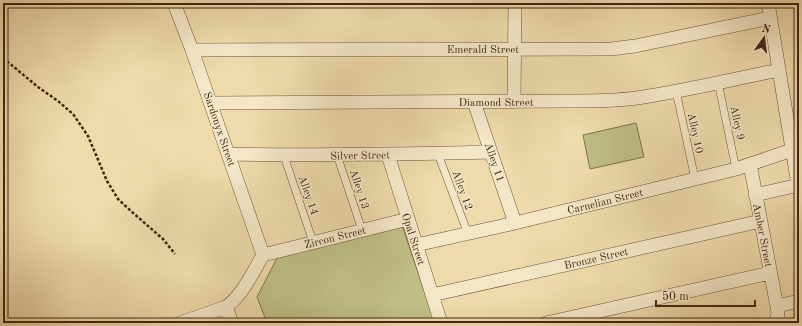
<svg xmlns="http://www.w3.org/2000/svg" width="802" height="326" font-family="'Old Standard TT',serif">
	<rect width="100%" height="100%" fill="#eedaaa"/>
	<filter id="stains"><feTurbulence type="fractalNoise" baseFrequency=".005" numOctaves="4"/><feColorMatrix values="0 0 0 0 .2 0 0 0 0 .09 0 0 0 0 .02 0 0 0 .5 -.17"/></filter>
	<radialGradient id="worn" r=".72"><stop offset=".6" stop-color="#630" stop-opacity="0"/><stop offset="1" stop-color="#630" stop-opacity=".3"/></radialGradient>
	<!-- green -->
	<path fill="#bebe85" stroke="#80714c" d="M636,123l8,34 -54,12 -7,-34z
		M402,225l33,98h-168l-10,-26 20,-39z"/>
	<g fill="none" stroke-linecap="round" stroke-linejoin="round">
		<!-- lane casing -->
		<g stroke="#6e5239" stroke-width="8">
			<path id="lane" d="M718,82l18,87
				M676,91l19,88
				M438,154l30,80
				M337,155l25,75
				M284,156l29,86"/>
		</g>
		<!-- street casing -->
		<g stroke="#6e5239" stroke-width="14">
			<path id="street" d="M174,3l18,47 71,205
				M768,3l30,182
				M192,50l419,-1 24,-3 135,-28
				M474,102l41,121
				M514,102l1,-99
				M211,103l364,-2c23,0 46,0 68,-4 45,-7 91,-18 136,-27
				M229,154c87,2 175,0 262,-2
				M388,155l53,168
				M750,164l28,148 -1,7 -3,4
				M755,195l44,-10
				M416,245l99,-22 221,-54 56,-19
				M263,255l145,-36
				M432,295l329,-74
				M777,306l22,-5
				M226,307l6,16
				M180,323l46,-16c16,-11 27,-35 37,-52
				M546,323l224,-50"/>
		</g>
		<!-- path -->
		<path stroke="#432413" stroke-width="2.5" stroke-dasharray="3 2" stroke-linecap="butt" d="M3,58l35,29 20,14 15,13 15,22 19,45 11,18 14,13 31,27 12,15"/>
		<!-- lane -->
		<use href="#lane" stroke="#f4e7c8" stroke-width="7"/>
		<!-- street -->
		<use href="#street" stroke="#f4e7c8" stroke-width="13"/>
	</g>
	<g text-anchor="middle" stroke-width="3" stroke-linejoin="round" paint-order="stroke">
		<!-- street labels -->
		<g font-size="11" fill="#432413" stroke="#f4e7c8">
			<text x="483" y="53">Emerald Street</text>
			<text x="496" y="106">Diamond Street</text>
			<text transform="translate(738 123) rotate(78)" y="4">Alley 9</text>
			<text transform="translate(220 129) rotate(71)" y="4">Sardonyx Street</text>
			<text transform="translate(696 133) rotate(78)" y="4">Alley 10</text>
			<text transform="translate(360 155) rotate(-1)" y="4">Silver Street</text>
			<text transform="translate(495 162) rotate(71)" y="4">Alley 11</text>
			<text transform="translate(360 189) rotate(72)" y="4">Alley 13</text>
			<text transform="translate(463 190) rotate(70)" y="4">Alley 12</text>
			<text transform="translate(309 195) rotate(71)" y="4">Alley 14</text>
			<text transform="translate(605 201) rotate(-14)" y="4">Carnelian Street</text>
			<text transform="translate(763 235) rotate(79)" y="4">Amber Street</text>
			<text transform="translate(335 237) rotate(-14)" y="4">Zircon Street</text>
			<text transform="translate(414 239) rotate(72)" y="4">Opal Street</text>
			<text transform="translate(596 258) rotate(-13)" y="4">Bronze Street</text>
		</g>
	</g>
	<!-- margin -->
	<rect width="802" height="326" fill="none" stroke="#eedaaa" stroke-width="16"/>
	<rect x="4" y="4" width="794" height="318" fill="none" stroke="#432413" stroke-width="2"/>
	<rect x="8" y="8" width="786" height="310" fill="none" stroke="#432413"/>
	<!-- north arrow -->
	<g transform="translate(764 38) rotate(14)" stroke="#f4e7c8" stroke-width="3" paint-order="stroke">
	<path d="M0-3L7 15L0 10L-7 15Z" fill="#432413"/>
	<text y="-6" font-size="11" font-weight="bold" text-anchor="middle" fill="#432413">N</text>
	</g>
	<!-- scale -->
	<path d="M656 300v6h99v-6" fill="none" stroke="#432413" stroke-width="2"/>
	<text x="662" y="300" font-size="12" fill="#432413" stroke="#f4e7c8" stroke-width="3" paint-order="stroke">50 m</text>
	<rect width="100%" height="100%" filter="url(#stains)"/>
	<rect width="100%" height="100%" fill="url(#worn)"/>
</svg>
